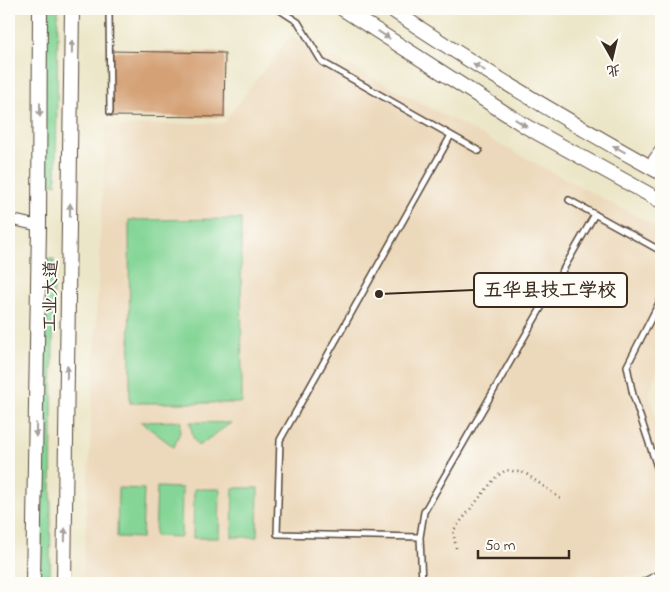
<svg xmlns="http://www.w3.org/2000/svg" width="670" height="592" font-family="'Indie Flower','LXGW WenKai TC',sans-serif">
	<rect width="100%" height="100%" fill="#fdfcf7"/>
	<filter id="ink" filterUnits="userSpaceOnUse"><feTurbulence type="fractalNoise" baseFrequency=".02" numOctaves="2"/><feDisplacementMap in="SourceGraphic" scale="10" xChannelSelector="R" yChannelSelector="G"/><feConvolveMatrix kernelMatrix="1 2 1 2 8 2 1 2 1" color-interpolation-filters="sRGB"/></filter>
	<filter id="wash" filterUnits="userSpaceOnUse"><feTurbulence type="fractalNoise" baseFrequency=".0096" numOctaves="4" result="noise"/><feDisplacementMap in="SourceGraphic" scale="20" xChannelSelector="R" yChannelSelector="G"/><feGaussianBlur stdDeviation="1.12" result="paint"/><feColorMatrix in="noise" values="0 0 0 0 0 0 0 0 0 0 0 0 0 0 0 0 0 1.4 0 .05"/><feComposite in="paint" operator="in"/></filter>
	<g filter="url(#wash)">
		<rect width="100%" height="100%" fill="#ece6c8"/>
		<!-- built -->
		<path fill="#ecd8ba" d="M291,35l370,194v131l-12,34 12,41v139l-122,9h-456l23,-457 117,-3z"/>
		<!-- green -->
		<path fill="#84d596" stroke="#60805a" d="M42,9h16l-2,175 -15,1z
			M241,219l1,184h-112l-1,-183z
			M54,259l-4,324h-15l1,-323z
			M181,421l-1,11 -6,15 -33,-25z
			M190,422l41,1 -33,23 -5,-9z
			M157,487l25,1 -1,49 -26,-1z
			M118,488l26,1 -2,49 -25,-1z
			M233,488h25l-1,49h-25z
			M194,489h26l-1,49h-26z"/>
		<g id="blocks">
			<!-- building -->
			<path fill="#d4a074" d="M110,51l115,2 -1,64 -115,-1z"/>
		</g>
	</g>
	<g filter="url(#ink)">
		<use href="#blocks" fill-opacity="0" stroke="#564638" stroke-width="1"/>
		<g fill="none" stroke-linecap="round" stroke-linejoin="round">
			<!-- service casing -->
			<g stroke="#564638" stroke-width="8">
				<path id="service" d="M109,9l1,103
					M278,9l20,13 24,40 157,89
					M450,137l-170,303 -3,94 143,3 4,-25 171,-298
					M569,200l92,51
					M661,299l-34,67 6,29 28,84
					M420,537l2,46
					M641,583l20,-10"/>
			</g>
			<!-- minor casing -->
			<g stroke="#564638" stroke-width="12">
				<path id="minor" d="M649,166l12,-17
					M9,219l30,7"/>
			</g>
			<!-- secondary casing -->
			<g stroke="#564638" stroke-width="16">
				<path id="secondary" d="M343,9l184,118 134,74
					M391,9c87,59 178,113 270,164
					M33,583l6,-357 1,-217
					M64,583l8,-574"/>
			</g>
			<!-- path -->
			<path stroke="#564638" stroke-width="2.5" stroke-dasharray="1 4" stroke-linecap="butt" d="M456,548l-3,-17 43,-54 10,-7 19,3 36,26"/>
			<!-- service -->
			<use href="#service" stroke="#fff" stroke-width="5"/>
			<!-- minor -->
			<use href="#minor" stroke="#fff" stroke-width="10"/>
			<!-- secondary -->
			<use href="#secondary" stroke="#fff" stroke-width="14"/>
		</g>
		<!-- one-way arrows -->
		<defs><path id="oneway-solid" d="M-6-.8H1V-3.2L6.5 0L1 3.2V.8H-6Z" transform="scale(1.25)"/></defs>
		<g fill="#a79f9a">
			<use href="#oneway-solid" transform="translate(384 35) rotate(33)"/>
			<use href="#oneway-solid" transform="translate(72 47) rotate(-89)"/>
			<use href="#oneway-solid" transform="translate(479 67) rotate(-148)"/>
			<use href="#oneway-solid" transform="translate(40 110) rotate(90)"/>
			<use href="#oneway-solid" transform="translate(521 123) rotate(33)"/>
			<use href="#oneway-solid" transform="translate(619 149) rotate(-151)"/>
			<use href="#oneway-solid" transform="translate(70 210) rotate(-89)"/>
			<use href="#oneway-solid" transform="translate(67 372) rotate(-89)"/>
			<use href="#oneway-solid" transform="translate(36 430) rotate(91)"/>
			<use href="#oneway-solid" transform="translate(65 535) rotate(-89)"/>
		</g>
	</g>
	<g text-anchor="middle" stroke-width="4" stroke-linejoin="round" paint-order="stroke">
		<!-- street labels -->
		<g font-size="18" fill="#3b2a1e" stroke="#fdfcf7">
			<text transform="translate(50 296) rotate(-89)" y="6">工业大道</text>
		</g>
	</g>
	<!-- callouts -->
	<path fill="none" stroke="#3b2a1e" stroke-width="2" d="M379 294L474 290"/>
	<circle fill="#3b2a1e" stroke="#fdfcf7" stroke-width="2" cx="379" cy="294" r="5"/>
	<rect fill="#fdfcf7" stroke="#3b2a1e" stroke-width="2" x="474" y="273" width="153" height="34" rx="5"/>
	<g font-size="19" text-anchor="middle" font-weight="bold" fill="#3b2a1e">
		<text x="550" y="296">五华县技工学校</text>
	</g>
	<!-- margin -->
	<rect width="670" height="592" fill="none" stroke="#fdfcf7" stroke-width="30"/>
	<!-- north arrow -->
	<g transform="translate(612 58) rotate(172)" stroke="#fdfcf7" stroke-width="4" paint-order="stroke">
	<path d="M0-4L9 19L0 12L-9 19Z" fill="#3b2a1e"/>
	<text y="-8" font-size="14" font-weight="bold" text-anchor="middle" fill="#3b2a1e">北</text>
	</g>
	<!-- scale -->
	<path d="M478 550v8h91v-8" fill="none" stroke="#3b2a1e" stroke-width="2.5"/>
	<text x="485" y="550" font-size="15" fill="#3b2a1e" stroke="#fdfcf7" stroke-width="4" paint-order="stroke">50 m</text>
</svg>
